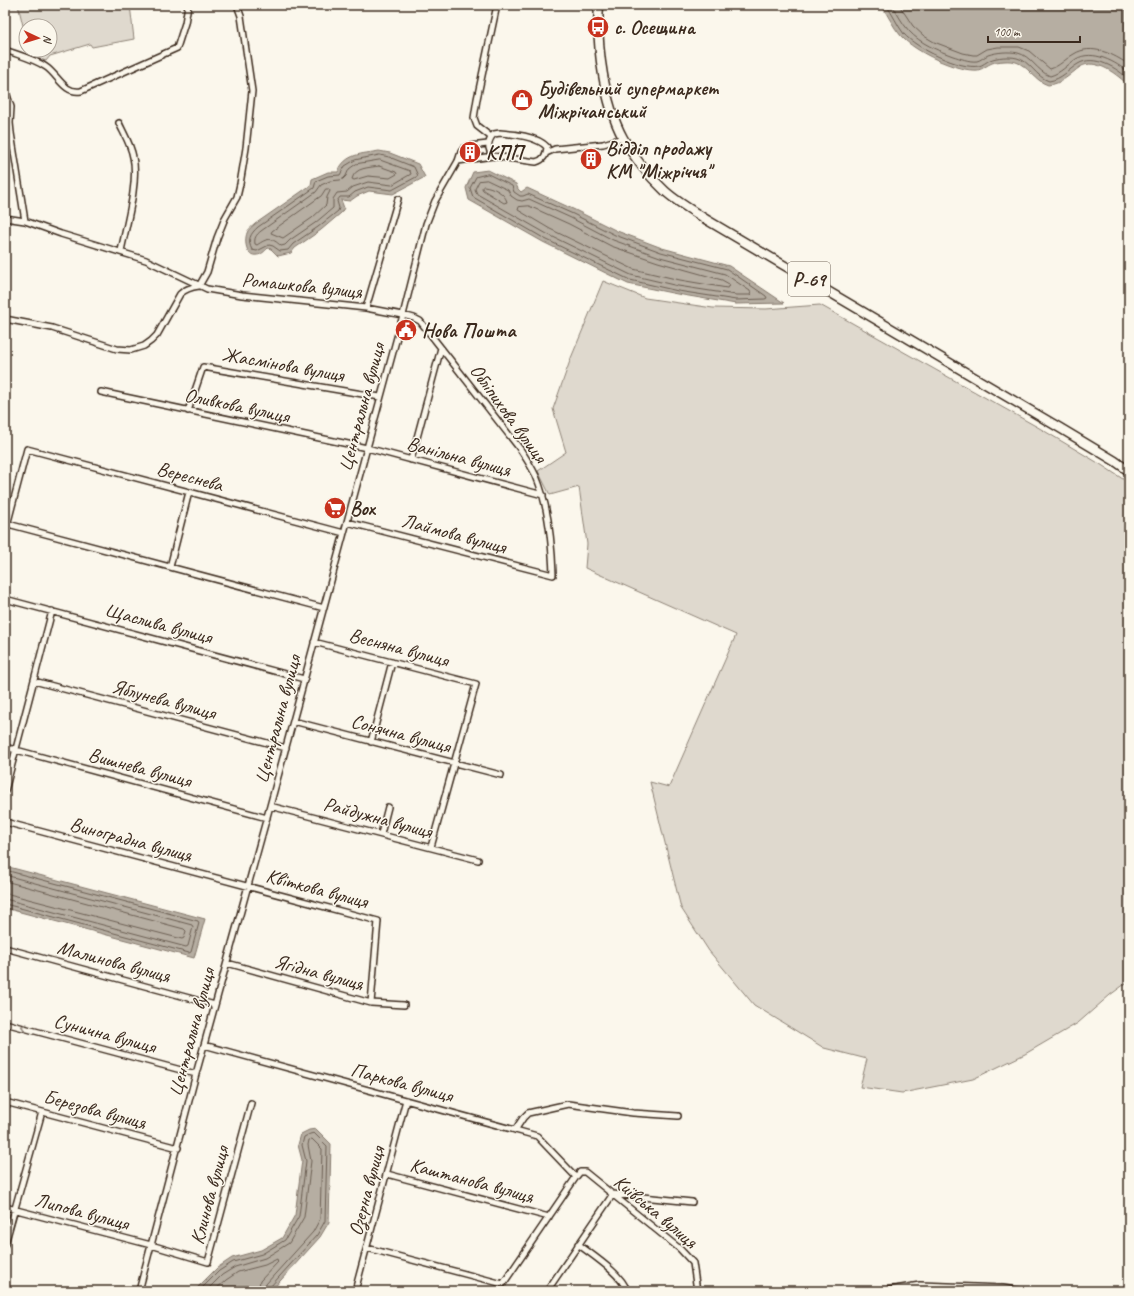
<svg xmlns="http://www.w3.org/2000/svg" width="1134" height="1296" font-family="Caveat,sans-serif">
	<rect width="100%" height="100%" fill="#fbf7ec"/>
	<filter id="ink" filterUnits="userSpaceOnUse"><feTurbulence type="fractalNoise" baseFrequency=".025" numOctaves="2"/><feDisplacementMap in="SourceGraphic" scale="8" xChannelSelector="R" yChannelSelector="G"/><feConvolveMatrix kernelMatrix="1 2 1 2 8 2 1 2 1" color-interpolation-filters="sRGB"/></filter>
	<g filter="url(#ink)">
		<!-- green -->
		<path fill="#dfd9ce" stroke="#8d8276" d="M18,5h112l4,34 -42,8 -2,-3 -40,12 -4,5 -15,-5 -2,-6h21v-24h-24v12z
			M603,281l42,17 68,10 53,1 54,-4 221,124 59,35 29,19v498l-19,14 -32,28 -53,31 -52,25 -71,14 -42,-6 7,-28 -43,-11 -70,-43 -45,-54 -28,-43 -31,-126 19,5 67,-152 -151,-67 2,-24 -8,-57 -29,8 -12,-24 28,-19 -13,-43 18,-51z"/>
		<!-- water -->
		<path fill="#b6aea2" stroke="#85796d" d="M881,5h248v81c-11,-11 -33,-29 -49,-19 -10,7 -18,17 -32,18 -13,-4 -21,-20 -32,-23 -7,-2 -17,-1 -24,1 -5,2 -9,6 -14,7 -21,2 -63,-18 -77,-34 -8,-9 -13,-21 -20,-31z
			M379,151l11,2 28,11 7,13 -32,17 -24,-3 -12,5 -7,5 -9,-1 3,8 -3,5 -20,17 -26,18 -4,5 -13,3 -7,-7 -3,-1c-3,3 -7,7 -11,7 -11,2 -13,-14 -10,-22 1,-4 5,-6 8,-9l56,-39 1,-6 16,-7h10c7,-19 25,-18 41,-21z
			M488,170l28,14 2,5 3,3 6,-4 48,22 42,21 45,17 67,18 55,37 -48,1 -59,-10 -49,-10 -85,-42 -74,-42 -3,-12 7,-16z
			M5,866l200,53 -11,39 -189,-50z
			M316,1129l15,15 -2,78 -9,15 -49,54h-77l23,-23 15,-10 29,-8 21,-12 13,-23 7,-55 -4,-15 3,-11 8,-4z"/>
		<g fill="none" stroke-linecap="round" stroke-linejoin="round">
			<!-- shore -->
			<path stroke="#6c5f53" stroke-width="1" d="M886,5c7,9 11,20 18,29 12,14 56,36 75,32 4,-1 7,-4 11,-6 7,-3 19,-4 27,-2 13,3 19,19 32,23 13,-2 19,-11 29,-17 16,-10 40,4 51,16
				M892,5c5,8 10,18 17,26 12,13 28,19 44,25 7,2 16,6 24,5 4,-1 7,-4 11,-6 9,-3 21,-4 30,-2 13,3 19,18 32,23 11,-3 17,-11 26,-17 17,-10 40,3 53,14
				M899,5l14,21 11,10 10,6 29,11 10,2h4l10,-6 11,-2h21l10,4 21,18c10,-3 15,-10 24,-15 17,-11 40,0 55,11
				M380,155l9,2 25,10 4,9 -26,14 -24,-3 -13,5 -6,5h-9l-3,4 2,7 -1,3 -20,16 -25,17 -5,6 -8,1 -7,-5 -4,-1 -12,6 -5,-1c-5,-10 -2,-16 6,-23l56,-39 2,-7 12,-5 12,-1 5,-9 10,-6z
				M380,160l30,11 1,3 -19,11 -24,-3 -15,5 -6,5 -10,1 -4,6v9l-18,15 -25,17 -5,5 -4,1c-9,-9 -14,-8 -24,-1l-2,-1c-1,-6 1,-9 6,-13l55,-39 5,-7 9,-4 10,-1 3,-1 3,-3 3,-7 7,-5z
				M379,166l17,6 1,2 -7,4 -22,-2 -14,4 -2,-1c3,-12 17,-11 27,-13z
				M488,174l24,12 2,6 6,4h3l5,-2 45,20 42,21 46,17 66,17 39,27 1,2 -2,1 -29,1 -58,-9 -48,-11 -85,-41 -72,-42 -3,-9 6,-11z
				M487,180l21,10 3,6 6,4 5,1 7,-2 42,19 42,22 47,17 65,17 25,17 1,3 -1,1h-14l-58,-9 -47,-11 -84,-41 -70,-40 -2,-5 4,-8z
				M484,186c9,1 21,7 23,16l-3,1 -21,-13 -1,-2z
				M326,189h3l1,2 -3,6 -1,8 -14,13 -29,20 -12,-5 1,-2 49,-35z
				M529,206l40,18 42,22 47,16 64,18 7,4 1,2 -3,2 -47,-8 -47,-11 -83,-40 -32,-19 1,-3z
				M5,870l193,51 1,2 -8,29 -2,1 -184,-49
				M5,875l187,50 1,2 -5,19 -2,1 -181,-48
				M5,881l179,48 2,2 -2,7 -2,1 -177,-46
				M199,1291l20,-20 14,-9 29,-8 23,-14 14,-24 7,-55 -4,-16 2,-8 6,-3 4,-1 13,13 -2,75 -8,14 -47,52 -1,4
				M206,1291l16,-16 13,-8 30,-9 24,-15 15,-26 7,-56 -3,-16 1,-5 3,-1 10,10 -2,70 -7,13 -47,52 -2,7
				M214,1291l12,-11 12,-8 27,-7 12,-6 1,3 -18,19 -2,10"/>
			<!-- minor casing -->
			<g stroke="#3b2a1e" stroke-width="8">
				<path id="minor" d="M5,50c13,5 30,9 41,17 12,8 18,27 35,24l96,-43 8,-25 3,-18
					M5,89l6,18 -1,16 1,10 14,88
					M119,123c5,11 12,22 14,34 6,25 -7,69 -12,94
					M500,133c13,1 37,3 47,14 -1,8 -3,13 -11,15l-43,-6c-6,-8 -6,-15 1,-22z
					M491,137l-14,-11 -3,-8 3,-19 20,-94
					M546,153l9,-4 48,-5 20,-6
					M458,161l35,-5
					M5,218l20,3 36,13 85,26 61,29 35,6 124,13 37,7 11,3 6,3 100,128c6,9 11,17 16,27 12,28 16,69 17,99l-206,-53
					M199,286l8,-14 10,-34 8,-20 12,-21 3,-13 6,-36 6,-57 -11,-75 -4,-11
					M366,308l32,-109
					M5,319l47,9 65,21 14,1 13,-4 7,-5 6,-6 23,-41c5,-5 12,-7 19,-8
					M101,392l266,56 176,47
					M188,411l15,-44 177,30
					M411,460l30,-112
					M8,524l316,84
					M5,533l22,-84 317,84
					M170,567l19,-75
					M5,599l299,80
					M314,642l162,42 -45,163
					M34,681l252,67
					M293,721l208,54
					M371,742l21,-80
					M5,747l262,71
					M5,791l47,-180
					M270,806l208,54
					M5,822l373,99 -7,82
					M381,834l7,-27
					M5,948l210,57
					M227,963l144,40 33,2
					M5,1023l191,51
					M204,1045l333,91 39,41
					M5,1102l173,46
					M515,1130l8,-12 5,-5 40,-9 65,9 45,3
					M387,1174l162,43
					M5,1207l146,38 57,17 43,-159
					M5,1244l37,-132
					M578,1244c14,11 44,30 49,47
					M367,1248l136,36 73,-107 4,-5h5l95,77 13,14 4,28
					M139,1291l57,-217 74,-268 133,-491 23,-91 9,-23 23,-40 3,-9 3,-4 6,-2 18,-2
					M355,1291l51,-191
					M547,1291l66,-97 79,8
					M882,1291l38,-6 83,3 19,3"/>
			</g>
			<!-- primary casing -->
			<g stroke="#3b2a1e" stroke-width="11">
				<path id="primary" d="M599,5c-3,40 5,98 24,133 11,20 26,38 42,53 12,11 28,20 42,29l353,208 55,33 14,10"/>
			</g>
			<!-- minor -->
			<use href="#minor" stroke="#fbf7ec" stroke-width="5"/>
			<!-- primary -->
			<use href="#primary" stroke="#fbf7ec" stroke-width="8"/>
		</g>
		<!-- one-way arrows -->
		<defs><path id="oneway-chevron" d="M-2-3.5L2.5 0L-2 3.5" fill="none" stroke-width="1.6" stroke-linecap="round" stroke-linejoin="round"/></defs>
		<use stroke="#9b9085" href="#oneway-chevron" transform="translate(24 1027) rotate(-165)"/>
	</g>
	<!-- icons -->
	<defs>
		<g id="bus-disc" transform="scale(1.15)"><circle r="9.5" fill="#c8321e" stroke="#fbf7ec"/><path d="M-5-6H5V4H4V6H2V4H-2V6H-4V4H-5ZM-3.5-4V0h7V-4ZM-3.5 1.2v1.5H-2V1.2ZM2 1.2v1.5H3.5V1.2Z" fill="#fff"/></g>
		<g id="shop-disc" transform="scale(1.15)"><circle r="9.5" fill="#c8321e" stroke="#fbf7ec"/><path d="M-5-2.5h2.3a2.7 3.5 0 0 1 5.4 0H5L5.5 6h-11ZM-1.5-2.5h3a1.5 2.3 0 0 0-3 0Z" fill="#fff"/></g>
		<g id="building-disc" transform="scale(1.15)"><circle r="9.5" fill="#c8321e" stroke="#fbf7ec"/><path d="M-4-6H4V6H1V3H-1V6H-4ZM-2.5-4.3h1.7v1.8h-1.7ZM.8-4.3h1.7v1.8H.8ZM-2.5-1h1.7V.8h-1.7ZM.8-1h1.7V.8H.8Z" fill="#fff"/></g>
		<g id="civic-disc" transform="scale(1.15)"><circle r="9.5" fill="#c8321e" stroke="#fbf7ec"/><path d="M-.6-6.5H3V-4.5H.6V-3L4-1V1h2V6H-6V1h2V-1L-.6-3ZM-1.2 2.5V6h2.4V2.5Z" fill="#fff"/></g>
		<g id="supermarket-disc" transform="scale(1.15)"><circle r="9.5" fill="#c8321e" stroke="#fbf7ec"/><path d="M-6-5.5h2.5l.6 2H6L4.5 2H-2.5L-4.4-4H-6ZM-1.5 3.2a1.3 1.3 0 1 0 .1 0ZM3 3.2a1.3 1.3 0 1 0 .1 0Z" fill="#fff"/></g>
	</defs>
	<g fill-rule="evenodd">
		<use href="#bus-disc" x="598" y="27"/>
		<use href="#shop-disc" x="522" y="100"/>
		<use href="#building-disc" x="470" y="152"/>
		<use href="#building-disc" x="591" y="159"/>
		<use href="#civic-disc" x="406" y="330"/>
		<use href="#supermarket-disc" x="335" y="508"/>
	</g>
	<g text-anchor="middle" stroke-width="3" stroke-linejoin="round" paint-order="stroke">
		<!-- shield labels -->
		<rect fill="#fbf7ec" stroke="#75685c" stroke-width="1" x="788" y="262" width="42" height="34" rx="3"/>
		<g font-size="19" font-weight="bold" fill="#3b2a1e">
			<text x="809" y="286">Р-69</text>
		</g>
		<!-- poi labels -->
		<g font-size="20" font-weight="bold" fill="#3b2a1e" stroke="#fbf7ec" text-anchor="start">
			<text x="614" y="34">с. Осещина</text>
			<text x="538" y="95">Будівельний супермаркет<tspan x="538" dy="23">Міжрічанський</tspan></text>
			<text x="606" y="155">Відділ продажу<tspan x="606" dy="23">КМ "Міжріччя"</tspan></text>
			<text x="486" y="159">КПП</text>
			<text x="422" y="337">Нова Пошта</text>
			<text x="350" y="515">Box</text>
		</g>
		<!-- street labels -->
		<g font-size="20" fill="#3b2a1e" stroke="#fbf7ec">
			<text transform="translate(302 285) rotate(6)" y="7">Ромашкова вулиця</text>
			<text transform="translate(283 364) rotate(10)" y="7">Жасмінова вулиця</text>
			<text transform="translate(237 405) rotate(12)" y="7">Оливкова вулиця</text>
			<text transform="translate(361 407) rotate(-75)" y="7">Центральна вулиця</text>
			<text transform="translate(509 413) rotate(54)" y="7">Обліпихова вулиця</text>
			<text transform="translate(459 456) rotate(15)" y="7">Ванільна вулиця</text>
			<text transform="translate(190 476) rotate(15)" y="7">Вереснева</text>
			<text transform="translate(454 533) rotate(15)" y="7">Лаймова вулиця</text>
			<text transform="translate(159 623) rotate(15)" y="7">Щаслива вулиця</text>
			<text transform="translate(399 647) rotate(15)" y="7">Весняна вулиця</text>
			<text transform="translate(164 699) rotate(15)" y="7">Яблунева вулиця</text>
			<text transform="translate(277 719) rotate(-75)" y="7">Центральна вулиця</text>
			<text transform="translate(401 733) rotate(15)" y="7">Сонячна вулиця</text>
			<text transform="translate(140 767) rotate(15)" y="7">Вишнева вулиця</text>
			<text transform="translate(378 817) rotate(15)" y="7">Райдужна вулиця</text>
			<text transform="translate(131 839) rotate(15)" y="7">Виноградна вулиця</text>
			<text transform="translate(317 888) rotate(15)" y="7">Квіткова вулиця</text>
			<text transform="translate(114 961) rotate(15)" y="7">Малинова вулиця</text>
			<text transform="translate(319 972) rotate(15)" y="7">Ягідна вулиця</text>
			<text transform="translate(191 1032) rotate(-75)" y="7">Центральна вулиця</text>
			<text transform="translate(105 1033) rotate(15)" y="7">Сунична вулиця</text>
			<text transform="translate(402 1082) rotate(15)" y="7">Паркова вулиця</text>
			<text transform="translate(95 1109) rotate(15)" y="7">Березова вулиця</text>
			<text transform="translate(472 1180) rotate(15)" y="7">Каштанова вулиця</text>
			<text transform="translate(366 1191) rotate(-75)" y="7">Озерна вулиця</text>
			<text transform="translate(209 1195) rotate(-75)" y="7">Клинова вулиця</text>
			<text transform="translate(82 1211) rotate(15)" y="7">Липова вулиця</text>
			<text transform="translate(656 1211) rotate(40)" y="7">Київська вулиця</text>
		</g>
	</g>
	<!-- margin -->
	<rect width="1134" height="1296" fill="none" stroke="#fbf7ec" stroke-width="20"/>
	<rect x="10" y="10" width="1114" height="1276" fill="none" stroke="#3b2a1e" stroke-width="1.5" filter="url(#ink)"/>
	<!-- north arrow -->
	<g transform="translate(38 38) rotate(94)"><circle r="19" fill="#fbf7ec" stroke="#aea59a"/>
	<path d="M0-3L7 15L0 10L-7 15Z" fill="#c8321e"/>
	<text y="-6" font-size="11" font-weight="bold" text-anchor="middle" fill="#3b2a1e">N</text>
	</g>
	<!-- scale -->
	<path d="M988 36v6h92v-6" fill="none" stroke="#3b2a1e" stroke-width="2"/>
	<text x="994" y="36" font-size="12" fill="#3b2a1e" stroke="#fbf7ec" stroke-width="3" paint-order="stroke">100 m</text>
</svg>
